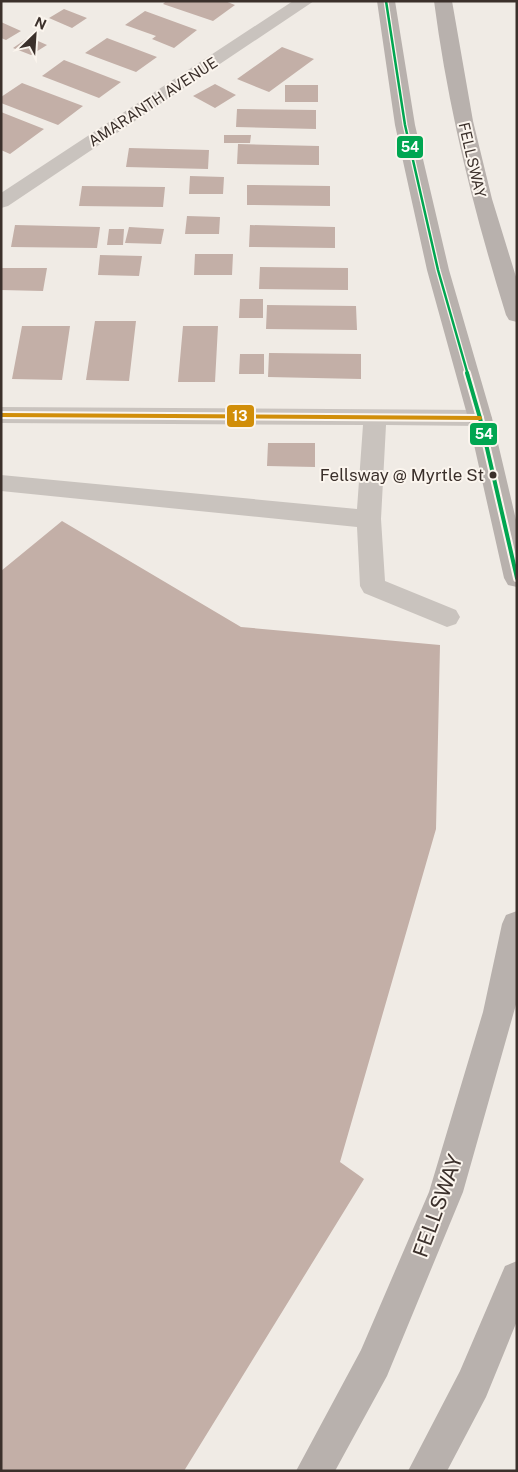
<svg xmlns="http://www.w3.org/2000/svg" width="518" height="1472" font-family="'Public Sans',sans-serif">
	<rect width="100%" height="100%" fill="#f0ebe5"/>
	<!-- building -->
	<path fill="#c3afa7" d="M166,1h59l10,4 -22,16 -50,-17z
		M64,9l23,9 -15,10 -23,-10z
		M145,11l52,19 -23,18 -22,-9 4,-3 -31,-11z
		M1,22l20,9 -15,9 -5,-2z
		M29,37l18,8 -16,10 -18,-7z
		M107,38l50,19 -21,15 -51,-19z
		M282,47l32,12 -45,33 -32,-13z
		M64,60l57,22 -22,16 -57,-22z
		M22,83l61,23 -25,19 -57,-22v-6z
		M215,84l21,11 -21,13 -22,-12z
		M285,85h33v17h-33z
		M237,109l79,1v19l-80,-2z
		M1,112l43,17 -34,25 -9,-4z
		M224,135h27l-1,8h-26z
		M238,144l81,2v19l-82,-1z
		M129,148l80,2 -1,19 -82,-2z
		M190,176l34,1 -1,17h-34z
		M247,185l83,1v20l-83,-1z
		M82,186l83,1 -2,20 -84,-1z
		M187,216l33,1 -1,17h-34z
		M15,225l85,2 -3,21 -86,-1z
		M250,225l85,2v21l-86,-1z
		M129,227l35,2 -3,15 -36,-1z
		M109,229h15l-1,16h-16z
		M195,254h38l-1,21h-38z
		M100,255l42,1 -3,20 -41,-1z
		M260,267l88,1v22l-89,-1z
		M1,268h46l-4,23 -42,-1z
		M240,299h23v19h-24z
		M267,305l89,1 1,24 -91,-1z
		M95,321h41l-7,60 -43,-1z
		M22,326h48l-8,54 -50,-1z
		M183,326h35l-3,56h-37z
		M269,353l92,1v25l-93,-2z
		M240,354h24v20h-25z
		M268,443h47v24l-48,-1z
		M62,521l179,106 199,18 -4,184 -96,333 24,17 -180,292h-183v-900z"/>
	<g fill="none" stroke-linecap="round" stroke-linejoin="round">
		<!-- minor -->
		<path fill="#c9c3be" fill-rule="evenodd" d="M293,1h21l-306,205 -7,2v-15z
			M1,407l479,3 8,2 4,6 -4,6 -8,2 -94,-1 -5,94 4,62 71,29 4,7 -4,7 -9,3 -83,-34 -4,-7 -3,-59 -356,-36v-16l356,34 6,-84 -362,-2z"/>
		<!-- major -->
		<path fill="#b8b1ad" fill-rule="evenodd" d="M377,1h18l20,124 34,145 43,148 25,106v63l-9,-2 -4,-7 -36,-160 -41,-148 -32,-145z
			M434,1h18l21,120 19,78 25,81v42l-8,-2 -3,-5c-32,-103 -58,-206 -72,-314z
			M517,911v90l-54,191 -76,184 -52,95h-39l65,-121 68,-158 54,-180 19,-88 4,-9z
			M517,1261v60l-31,76 -39,74h-39l52,-100 45,-105z"/>
		<!-- bus-1-far1 casing -->
		<g stroke="#fbf5ee" stroke-width="5">
			<path id="bus-1-far1" d="M386,1l19,124 33,145 30,105"/>
		</g>
		<!-- bus-1 casing -->
		<g stroke="#fbf5ee" stroke-width="8">
			<path id="bus-1" d="M467,373l13,45 37,160"/>
		</g>
		<!-- bus-2 casing -->
		<g stroke="#fbf5ee" stroke-width="8">
			<path id="bus-2" d="M1,415l479,3"/>
		</g>
		<!-- bus-1-far1 -->
		<use href="#bus-1-far1" stroke="#00a651" stroke-width="2.5"/>
		<!-- bus-1 -->
		<use href="#bus-1" stroke="#00a651" stroke-width="4"/>
		<!-- bus-2 -->
		<use href="#bus-2" stroke="#d18e09" stroke-width="4"/>
	</g>
	<!-- markers -->
	<circle fill="#3b302b" stroke="#fbf5ee" stroke-width="2" cx="493" cy="475" r="4.5"/>
	<g text-anchor="middle" stroke-width="4" stroke-linejoin="round" paint-order="stroke">
		<!-- far-street labels -->
		<g font-size="15" fill="#3b302b" stroke="#fbf5ee">
			<text transform="translate(153 102) rotate(-33)" y="5">AMARANTH AVENUE</text>
			<text transform="translate(472 160) rotate(77)" y="5">FELLSWAY</text>
		</g>
		<!-- bus labels -->
		<g font-size="17" fill="#3b302b" stroke="#fbf5ee" text-anchor="end">
			<text x="484" y="481">Fellsway @ Myrtle St</text>
		</g>
		<!-- near-street labels -->
		<g font-size="21" fill="#3b302b" stroke="#fbf5ee">
			<text transform="translate(438 1206) rotate(-70)" y="7">FELLSWAY</text>
		</g>
	</g>
	<g stroke="#fbf5ee" stroke-width="2">
		<rect x="396" y="135" width="28" height="24" rx="5" fill="#00a651"/>
		<rect x="226" y="404" width="29" height="24" rx="5" fill="#d18e09"/>
		<rect x="469" y="422" width="29" height="24" rx="5" fill="#00a651"/>
	</g>
	<g font-size="14" text-anchor="middle" font-weight="bold" fill="#fff">
		<text x="410" y="152">54</text>
		<text x="240" y="421">13</text>
		<text x="484" y="439">54</text>
	</g>
	<!-- border -->
	<rect width="518" height="1472" fill="none" stroke="#3b302b" stroke-width="5"/>
	<!-- north arrow -->
	<g transform="translate(35 35) rotate(25)" stroke="#fbf5ee" stroke-width="4" paint-order="stroke">
	<path d="M0-4L9 19L0 12L-9 19Z" fill="#3b302b"/>
	<text y="-8" font-size="14" font-weight="bold" text-anchor="middle" fill="#3b302b">N</text>
	</g>
</svg>
